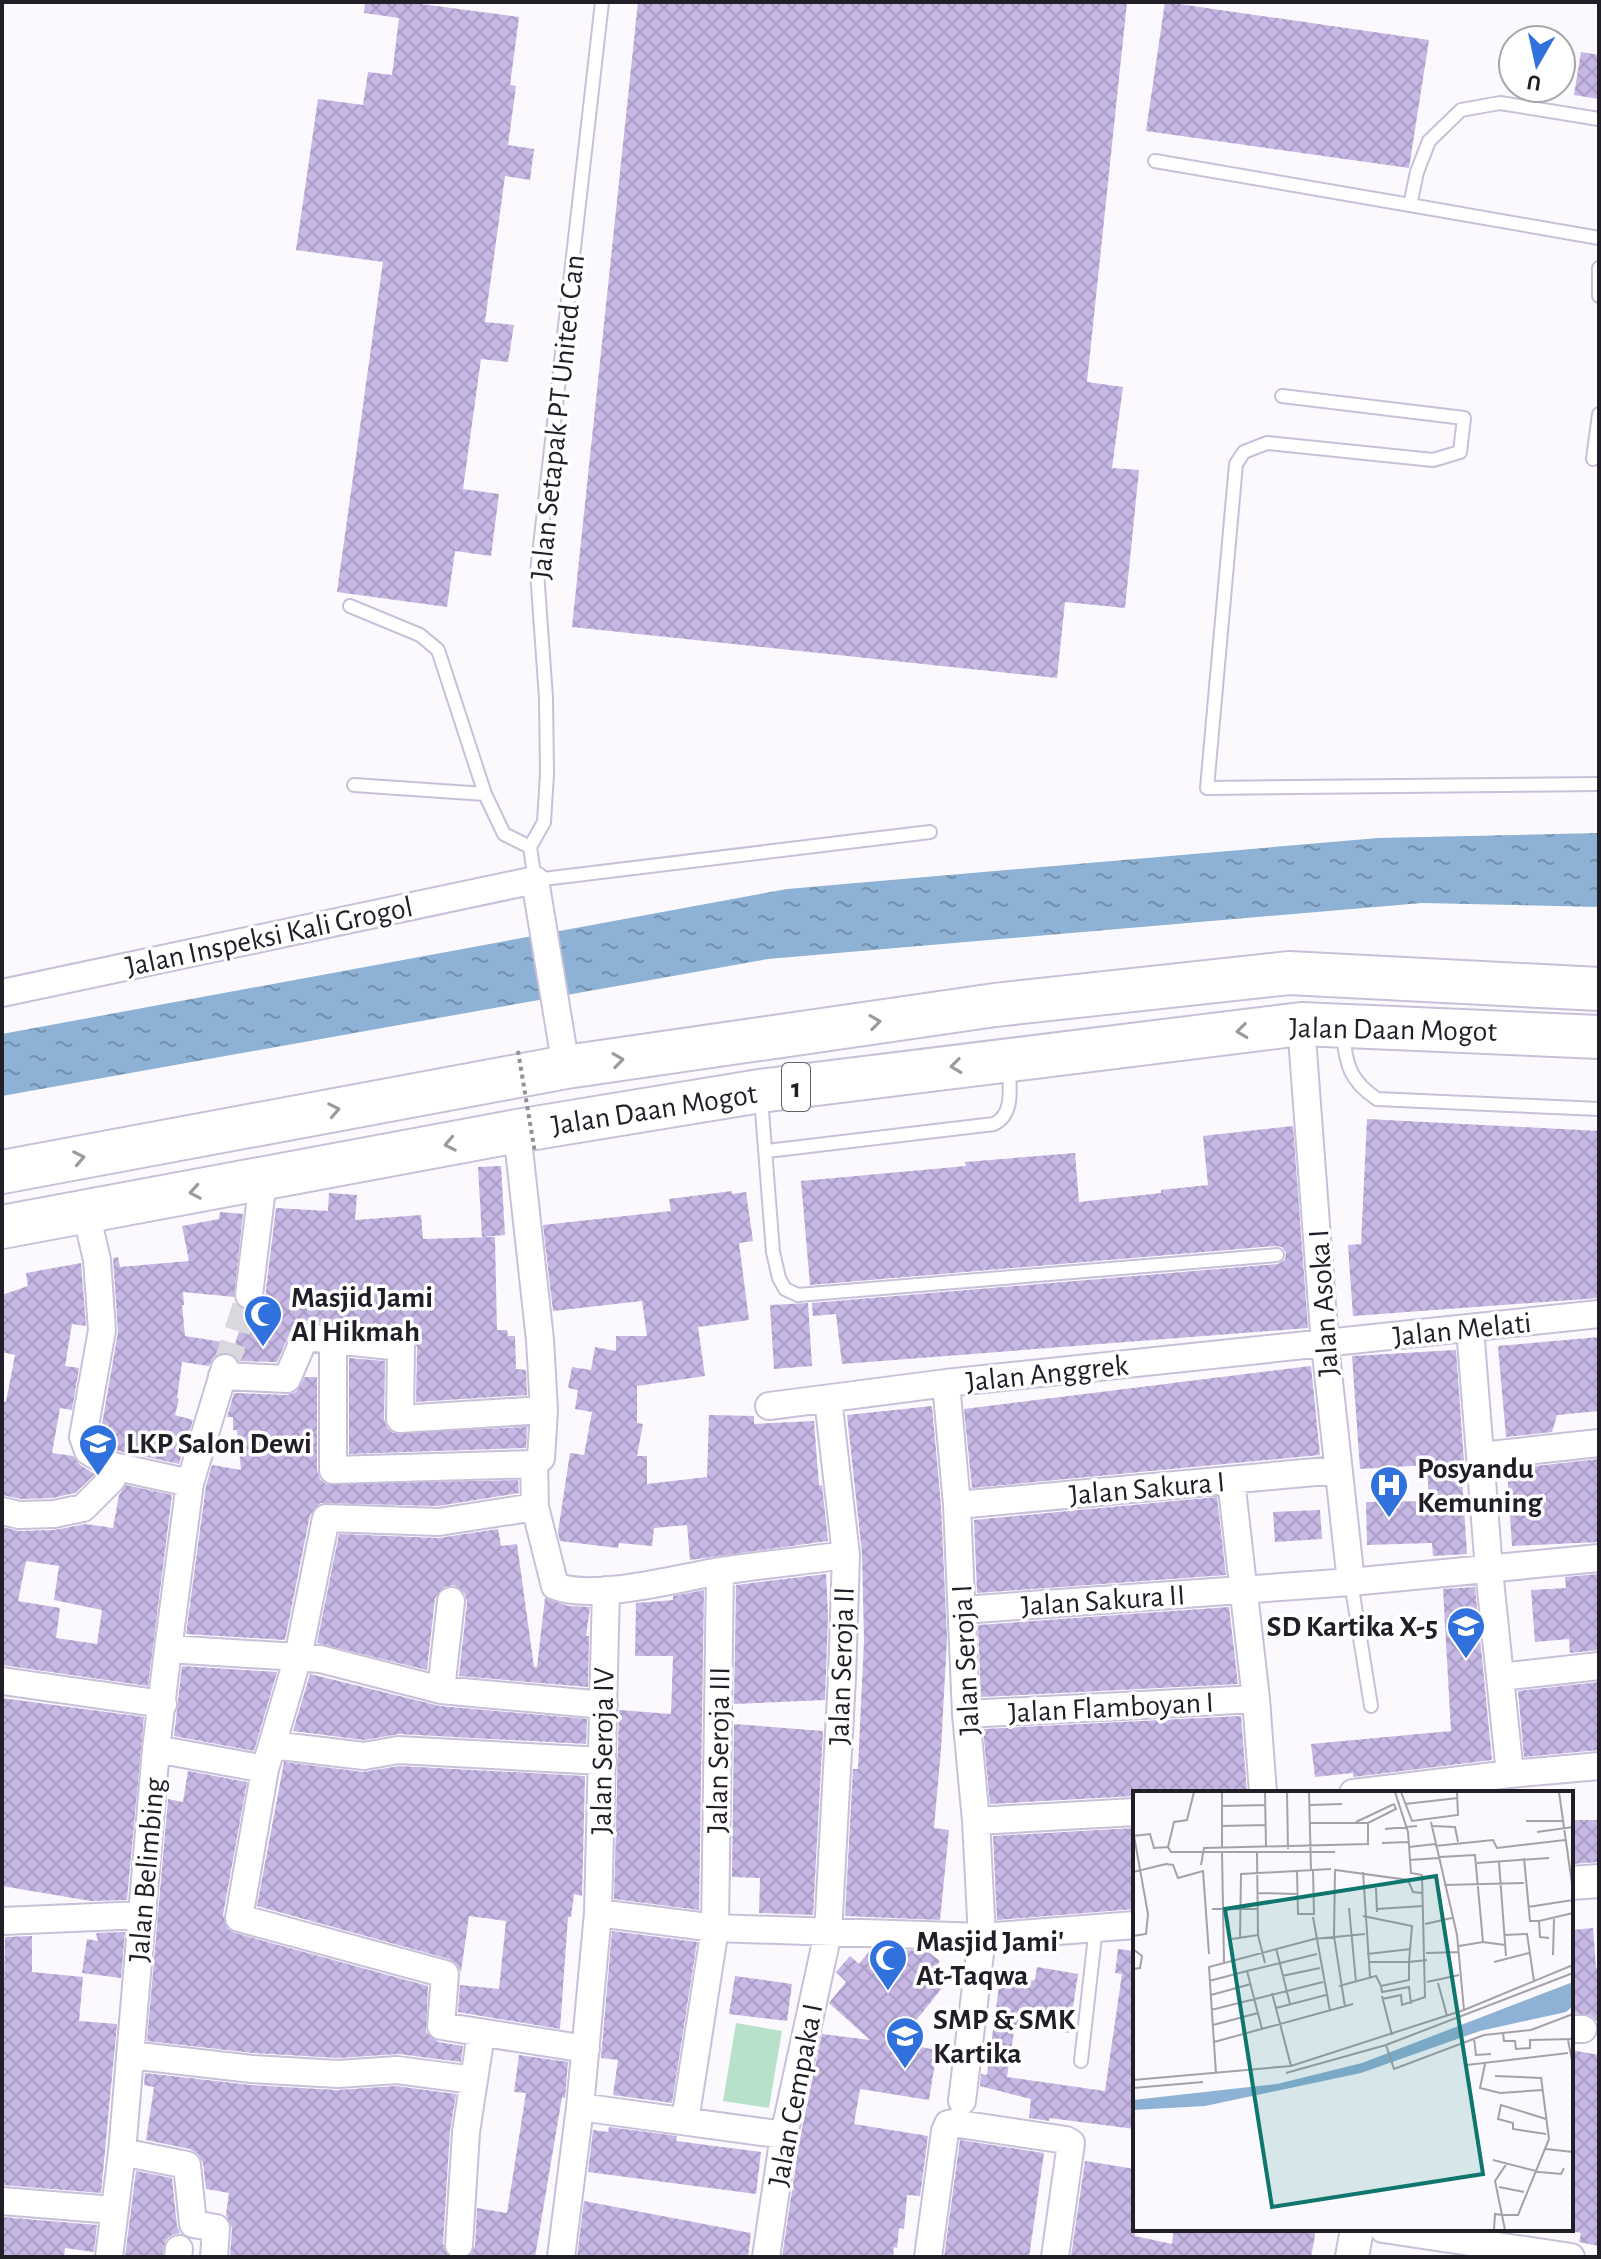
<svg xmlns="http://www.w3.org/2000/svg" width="1601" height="2259" font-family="'Alegreya Sans',sans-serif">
	<defs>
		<pattern id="water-ripples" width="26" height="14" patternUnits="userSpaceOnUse" patternTransform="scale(2)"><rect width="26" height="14" fill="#8db2d6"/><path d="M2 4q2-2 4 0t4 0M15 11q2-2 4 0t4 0" fill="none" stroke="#7390ae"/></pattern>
		<pattern id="building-cross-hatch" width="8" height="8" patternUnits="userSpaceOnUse" patternTransform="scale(2)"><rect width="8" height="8" fill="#c6b7e5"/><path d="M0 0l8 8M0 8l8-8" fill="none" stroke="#aa9dc4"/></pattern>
	</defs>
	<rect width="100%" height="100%" fill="#fbf9fe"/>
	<!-- pitch -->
	<path fill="#b7e2c9" d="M736,2023l46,8 -13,77 -46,-7z"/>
	<!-- water -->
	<path fill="url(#water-ripples)" d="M1599,833v74l-177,-4 -654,56 -766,137v-62l785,-145 591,-51z"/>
	<!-- building -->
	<path fill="url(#building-cross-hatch)" fill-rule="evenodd" d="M365,2h56v2l98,13 -9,68 6,1 -8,59 26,4 -4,31 -25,-4 -20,146 29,3 -6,37 -27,-3 -18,130 36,5 -8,62 -36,-5 -8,56 -110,-15 46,-330 -87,-12 22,-151 45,6 5,-33 24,3 7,-57 -35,-5z
		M638,2h489l-40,380 36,5 -11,81 27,2 -14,138 -60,-6 -8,76 -485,-51z
		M1165,2l264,38 -20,128 -263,-37z
		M1581,52l18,3v44l-25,-4z
		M1367,1119l232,12v167l-246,18 -5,-71 13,-1z
		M1293,1126l15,202 -466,36 -6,-50 -23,2 -1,-13 466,-39 7,-4 1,-7 -4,-6 -6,-1 -466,39 -9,-104 165,-15 -1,-4 110,-9 4,49 82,-9v-3l47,-5 -5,-49z
		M501,1166l4,69 -23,2 -4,-70z
		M732,1191v3l14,-2 7,49 -14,2 10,77 -51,7 7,49 -68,10v37l6,1 -6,32h10v28l60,-7 2,-62 45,1v8l60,-3 5,65 3,-1 6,56 -138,19 -3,-35 -33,3 -2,18 -33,-3 -1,5 -58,-7 -2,-9 12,-79 14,2 8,-43 -17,-3 3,-19 -10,-2 4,-21 19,3 4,-23 21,4v-15h31l-5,-35 -89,10 -10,-86 128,-14 -2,-12z
		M329,1193l28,2 -2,25 66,-5 2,24 72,-2 2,93h10l1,6h7l1,33 10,1 1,25 -111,7 1,-55 -6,-13 -8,-3 -97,-10 -10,3 -5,6 -14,32 -38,-1 -9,-8 -8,-1 -8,5 -5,9 -27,-4 -5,36 2,1 -4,16 18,5 -14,44 -60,-13 -18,-11 -1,-4 18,-104 -5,-74 5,-1 2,10 69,-6 -7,-35 37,-7 1,-7 23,2 -9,83 -51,-5 1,13h-2l3,31 50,8 11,-34 10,-1 9,-11 11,-90 52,3z
		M81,1263l5,63 -14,-2 -7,42 14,2 -7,42 -12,-2 -8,45 21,3 7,9 15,9 -20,19 -23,5 -31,1 -19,-4v-94l4,1 9,-47 -13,-3v-57l26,-9 -2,-13z
		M808,1303l4,63 -38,3 -4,-64z
		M1599,1337v74l-42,4 -5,17 -46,5 -8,-91z
		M1456,1350l8,112h-3l6,92 -34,2 -1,-13 -65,2 -1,-43 63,-1 -2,-36 -67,4 -8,-113z
		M349,1358l36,3 -1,58 3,9 6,5 134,-6 -1,21 -177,6z
		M1311,1366l9,89 -348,33 -8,-79z
		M305,1377h12v93l3,9 6,5 192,-4 1,13 -81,13 -118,-3 -10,12 -25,125 -99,-6 20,-148 6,-21 29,5 -4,-40h-4v-13h-6l7,-24 53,2 9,-3z
		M932,1406l9,100 6,132 -6,111 -7,79 15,2 -9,90 -95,-4 8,-147h5l6,-128 -2,-88 -15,-138z
		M1599,1459v83l-87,4 -5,-77z
		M126,1485l46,10 -24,191 -146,-21 2,-27h-2v-111l17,4 35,-1 32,-6 27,4 6,-33zM26,1561l33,5 -5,34 48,10 -5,34 -41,-6 4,-30 -42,-7z
		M1217,1497l9,78 -249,18 -3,-73z
		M1320,1510l2,29 -47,3 -2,-30z
		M498,1529l3,17 16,-2 17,123h3l8,-69 23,8 22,1 -4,29h3l-1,51 -129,-11 8,-74 -2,-8 -11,-9 -10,2 -9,11 -8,72 -110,-27 22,-109 100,4z
		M826,1574l2,41 -3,85 -91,4 2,-119z
		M1599,1574v76l-29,3 -1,-14 -34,3 -4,-52 35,-2 -1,-11z
		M1475,1587l17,173 -139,17v-4l-38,4 -4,-33 140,-13 -8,-142z
		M704,1590l-5,320 -85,-11 5,-189 52,4 2,-58h-38l1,-53 37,-3v-4z
		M1229,1607l9,77 -257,13 -3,-72z
		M182,1666l95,6 -23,79 -80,-15z
		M310,1674l130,32 147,13 -1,25 -187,-10 -35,6 -71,-9z
		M1599,1682v68l-75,7 -6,-66z
		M2,1698l142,19 -17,183 -36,1 -89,-15z
		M1241,1716l6,77h-112v3l-145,8 -7,-75z
		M734,1724l89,7 -10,184 -54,-2 1,-35 -28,-1z
		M284,1762l79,10 36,-6 186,10 -3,120 -8,-2 -3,23h-3l-8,112 -102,-17 2,-27 39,4 7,-68 -37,-5 -8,56 -5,-9 -7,-4 -192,-53z
		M188,1771l59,11 -24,133 5,14 7,4 193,53 -2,46 12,10 25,4 -2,16 -62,-8 -61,4 -85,-5 -106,-12 21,-242 15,3z
		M1571,1820h28v42l-28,2z
		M1135,1828v81l-138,11 -4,-84z
		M1593,1928l3,40 3,1v54l-9,-8 -19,-2v-83z
		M612,1931l85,11 -25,161 -59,-8 5,-35 -17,-2z
		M125,1932l-4,46 -39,-5 5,-34 11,2 -2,-8z
		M32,1936v36l51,5 -4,44 38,3 -16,169 -99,-8v-198h2l1,-50z
		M871,1949l56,2 13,10 -8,11 14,11 -48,60 39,7 -8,50 -69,-11 -6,35 74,12 -8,60 -13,-1 -3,34 -5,-1 -2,20 -3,-1 -1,10h-111l18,-119 22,-104 48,6 -41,-37 17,-21 -10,-10 14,-16 9,8z
		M1118,1949l17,2v178l-86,-11v3l-20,-3 2,-19 -51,-13 1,-12 6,1 12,-89 36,-6 2,-13 41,7 -9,59 -54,-8 -8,52 98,14 17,-117 -7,-1z
		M735,1976l57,8 -5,37 -58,-7z
		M1571,2050l28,5v191l-20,-4 2,-9 -10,-2z
		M519,2055l49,7 -3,36 -3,-1 -27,160h-66l6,-11 2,-38 30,5 19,-120 -12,-1z
		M145,2073l106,12 86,5 59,-4 60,8 -6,37 -7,113 6,13h-219l2,-29 -6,-13 3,-22 -23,-4 -3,-26 -5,-9 -8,-5 -44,-9 8,-53 -10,-2z
		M609,2127l68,9 -1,5 85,11 -5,42 -168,-22 5,-42 15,2z
		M960,2140l84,13 -15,104h-85z
		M1085,2161l50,8v67l37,8 2,-15h142l-5,28h-240z
		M136,2171l36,7 5,48 3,7 -8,2 -6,5 -4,17h-37z
		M584,2201l167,32 -3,24h-171z
		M2,2217l95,8 -3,27 -29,-4 -1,9h-62z"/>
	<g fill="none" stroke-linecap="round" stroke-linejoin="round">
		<!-- minor-tunnel -->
		<path stroke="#dad8de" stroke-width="26" stroke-dasharray="26 13" stroke-linecap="butt" d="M225,1368l24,-73"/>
		<!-- service casing -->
		<g stroke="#c8c0d9" stroke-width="16">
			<path id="service" d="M602,2l-65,570 9,126 1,76 -3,48 -14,25 5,33 395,-48
				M1155,161l255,44 7,-33 12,-31 32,-31 39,-7 99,16
				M1410,205l189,33
				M1599,268v28
				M1282,396l182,22 -4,34 -27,8 -166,-17 -23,9 -8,12 -29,324 392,-4
				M1593,459l6,-45
				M350,606l70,29 18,15 47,144 -131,-9
				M485,794l19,40 26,13
				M1343,1034c3,31 7,47 34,65l222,10
				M761,1098l12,154 6,26 6,11 13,6 479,-40
				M767,1151l227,-27c21,-10 15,-38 15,-57
				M1351,1582l20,124
				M1081,2061l15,-134"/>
		</g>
		<!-- minor casing -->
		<g stroke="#c8c0d9" stroke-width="30">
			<path id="minor" d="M2,993l533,-113 31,187
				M1301,1024l24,321 26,237
				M517,1131l23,209 4,70 -3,48 -7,6
				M86,1212l11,48 5,70 -19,107 5,14 25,15 77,17
				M249,1295l14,-115
				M222,1376l65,3 18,-42 96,10 -1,72 144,-9
				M946,1383l11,122 9,209 10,107 6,116 -20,164
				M769,1406l177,-23 653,-69
				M1480,1456l119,-13
				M1231,1480l25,219 7,94
				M957,1505l380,-35
				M535,1507l20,79c38,15 119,-7 160,-14 44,-7 87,-11 131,-17
				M2,1511l17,4 35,-1 29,-6 29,-29 1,-13
				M962,1610l389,-28 248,-24
				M168,1649l130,8 28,-139 113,4 96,-15 -1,-43 -201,6v-128
				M1500,1677l99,-11
				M2,1681l161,23
				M441,1690l10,-89
				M966,1714l290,-15
				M272,1745l92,11 34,-6 205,11
				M156,1749l109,20
				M1510,1774l89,-8
				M1353,1793l157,-19 -21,-204 -19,-242
				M976,1821l159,-9
				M598,1913l117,15 267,9 153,-12
				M2,1921l141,-6
				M1571,2029h12
				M586,2049l-145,-23 4,-52 -206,-56 26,-149 33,-112 22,2 121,31 163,15
				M130,2055l122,14 86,5 59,-4 77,10
				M580,2107l204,28
				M685,2121l30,-193 5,-357
				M122,2152l65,13 6,59 23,4 -2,29
				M2,2201l112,9
				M1383,2229l188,28
				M459,2245l7,-113 15,-98
				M109,2257l13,-105 34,-403 12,-100 22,-166 35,-115
				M178,2257l1,-8
				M561,2257l19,-150 18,-194 8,-323
				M766,2257l18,-122 44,-202 14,-255 4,-123 -18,-156
				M928,2257l17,-126 3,-7 4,-1 114,17 5,3 -16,114"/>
		</g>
		<!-- tertiary casing -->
		<g stroke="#c8c0d9" stroke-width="36">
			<path id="tertiary" d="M1571,1883l28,-2
				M1352,2257l5,-28"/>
		</g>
		<!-- trunk casing -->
		<g stroke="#c8c0d9" stroke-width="46">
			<path id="trunk" d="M2,1172l564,-105 429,-62 294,-32 310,16
				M2,1227l515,-96 243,-40 541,-67 298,13"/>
		</g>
		<!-- service -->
		<use href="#service" stroke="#fff" stroke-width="12"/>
		<!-- minor -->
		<use href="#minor" stroke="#fff" stroke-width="26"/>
		<!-- tertiary -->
		<use href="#tertiary" stroke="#fff" stroke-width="32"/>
		<!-- trunk -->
		<use href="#trunk" stroke="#fff" stroke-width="42"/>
		<!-- path-bridge -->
		<path stroke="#928f96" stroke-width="4" stroke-dasharray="4 4" stroke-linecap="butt" d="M518,1051l17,102"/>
	</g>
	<!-- one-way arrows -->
	<defs><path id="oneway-chevron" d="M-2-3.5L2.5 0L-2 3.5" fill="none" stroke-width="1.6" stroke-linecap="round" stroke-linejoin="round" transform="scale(2)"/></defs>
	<g stroke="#9b9a9e">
		<use href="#oneway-chevron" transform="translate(875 1022) rotate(-8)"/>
		<use href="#oneway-chevron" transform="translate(1242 1031) rotate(173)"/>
		<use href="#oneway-chevron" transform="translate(618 1060) rotate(-8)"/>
		<use href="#oneway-chevron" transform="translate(956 1066) rotate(173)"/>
		<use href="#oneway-chevron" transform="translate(334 1110) rotate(-11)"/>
		<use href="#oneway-chevron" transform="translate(450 1144) rotate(169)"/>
		<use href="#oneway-chevron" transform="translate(79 1158) rotate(-11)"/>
		<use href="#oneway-chevron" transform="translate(195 1192) rotate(170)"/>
	</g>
	<!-- icons -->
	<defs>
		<g id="mosque-pin" transform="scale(2)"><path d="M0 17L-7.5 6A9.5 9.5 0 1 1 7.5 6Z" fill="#3171de" stroke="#fff"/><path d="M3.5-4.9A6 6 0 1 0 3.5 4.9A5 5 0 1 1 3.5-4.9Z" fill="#fff"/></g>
		<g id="school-pin" transform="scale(2)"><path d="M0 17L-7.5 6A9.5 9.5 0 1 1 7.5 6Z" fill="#3171de" stroke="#fff"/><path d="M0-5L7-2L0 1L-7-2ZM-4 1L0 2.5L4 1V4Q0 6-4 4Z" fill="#fff"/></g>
		<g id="hospital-pin" transform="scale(2)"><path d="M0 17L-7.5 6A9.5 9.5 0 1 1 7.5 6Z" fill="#3171de" stroke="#fff"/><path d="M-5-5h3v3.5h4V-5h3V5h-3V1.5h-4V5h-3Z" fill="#fff"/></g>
	</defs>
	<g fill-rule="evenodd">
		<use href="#mosque-pin" x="263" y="1314"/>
		<use href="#school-pin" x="98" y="1443"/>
		<use href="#hospital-pin" x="1389" y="1485"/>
		<use href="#school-pin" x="1466" y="1626"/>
		<use href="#mosque-pin" x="888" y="1958"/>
		<use href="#school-pin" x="905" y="2036"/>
	</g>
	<g text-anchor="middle" stroke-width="7" stroke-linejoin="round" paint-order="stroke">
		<!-- shield labels -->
		<rect fill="#fff" stroke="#646268" stroke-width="2" x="782" y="1063" width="28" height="48" rx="6"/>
		<g font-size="28" font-weight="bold" fill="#211e27">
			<text x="796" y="1097">1</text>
		</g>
		<!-- street labels -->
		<g font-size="30" fill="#211e27" stroke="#fff">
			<text transform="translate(557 417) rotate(-84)" y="10">Jalan Setapak PT United Can</text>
			<text transform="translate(269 936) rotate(-12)" y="10">Jalan Inspeksi Kali Grogol</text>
			<text transform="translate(1393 1029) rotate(1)" y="10">Jalan Daan Mogot</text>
			<text transform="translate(654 1109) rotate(-9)" y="10">Jalan Daan Mogot</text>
			<text transform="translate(1323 1303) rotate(-94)" y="10">Jalan Asoka I</text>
			<text transform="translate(1462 1329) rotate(-6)" y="10">Jalan Melati</text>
			<text transform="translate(1047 1373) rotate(-6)" y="10">Jalan Anggrek</text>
			<text transform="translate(1147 1488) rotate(-5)" y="10">Jalan Sakura I</text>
			<text transform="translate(1103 1600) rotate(-4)" y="10">Jalan Sakura II</text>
			<text transform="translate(965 1660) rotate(-93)" y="10">Jalan Seroja I</text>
			<text transform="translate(841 1666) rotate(-88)" y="10">Jalan Seroja II</text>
			<text transform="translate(1111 1707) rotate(-3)" y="10">Jalan Flamboyan I</text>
			<text transform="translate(718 1750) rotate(-89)" y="10">Jalan Seroja III</text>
			<text transform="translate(602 1751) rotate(-89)" y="10">Jalan Seroja IV</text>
			<text transform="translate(146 1870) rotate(-85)" y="10">Jalan Belimbing</text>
			<text transform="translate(795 2095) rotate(-79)" y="10">Jalan Cempaka I</text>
		</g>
		<!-- poi labels -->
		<g font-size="30" font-weight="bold" fill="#211e27" stroke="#fff" text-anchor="start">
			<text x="291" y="1307">Masjid Jami<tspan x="291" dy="34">Al Hikmah</tspan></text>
			<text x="126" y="1453">LKP Salon Dewi</text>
			<text x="1417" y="1478">Posyandu<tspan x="1417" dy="34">Kemuning</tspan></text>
			<text x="1438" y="1636" text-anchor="end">SD Kartika X-5</text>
			<text x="916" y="1951">Masjid Jami'<tspan x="916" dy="34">At-Taqwa</tspan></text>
			<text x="933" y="2029">SMP &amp; SMK<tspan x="933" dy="34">Kartika</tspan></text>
		</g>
	</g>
	<!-- overview -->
	<g transform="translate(1133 1791)">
		<rect width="440" height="440" fill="#fbf9fe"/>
		<path d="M440,191v24l-7,6 -86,19 -119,42 -156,33 -72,4v-10l144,-16 85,-21z" fill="#8db2d6"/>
		<path fill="none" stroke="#a4a1a8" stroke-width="2" d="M89,1v55M132,1l1,54M154,1l1,57M176,1l2,78M262,1l13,40 3,41 11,2 3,123M268,1l11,29 46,-6 -1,-23M426,1l14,99M272,13l53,-6M177,14l32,-1M89,15l43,-1M393,30h37M223,31l38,-18M298,31l26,113 7,75M177,32h58l28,-14 -2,-5M89,35l44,-1M298,35l24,1 3,15M252,38l32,-3M404,41l36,-5M0,45l17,-2 4,14 14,-1 3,5h164M249,52l26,-1M302,55l58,-6 4,8 68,-8M35,56l6,-25 13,-2 7,-28M276,56l26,-3M124,61l1,83 7,28M89,62l2,109M306,66l36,-2 8,87 22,3M391,67l6,63h9l1,16 9,1M276,69l30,-2M366,71l7,94M344,72l72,-5M68,74l3,-17 164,-4v-21M164,80l1,43h16l-1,-45M0,81l33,-8 7,1 5,13 25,-7 6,83M230,81l7,105M311,94l80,-2M243,97l1,24M125,102l39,1M395,116l45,-7M216,117l7,74M79,118h46M244,118l46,-3M230,125l49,10 -3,36h-41M180,126l17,94M406,130l34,-8M292,133l27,-6M371,144l23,-1 7,47M0,145l13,-2 2,-20 -14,-78M107,147l1,-64 90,-5M99,148l26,-4M326,155l24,-4M143,157l14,56M0,158l9,7 -2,12 -7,1M293,162l33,-1M234,163l44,-5M420,164l1,-36M361,171l35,-9M149,185l38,-8M76,190l38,-10M294,191l32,-7M305,192l9,33M206,195l37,-10 5,10M139,202l19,73M78,204l40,-11M249,205l10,39M249,208l19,-4 1,10 23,-8M278,213l-2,-17 -27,5 -1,-6 28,-6v-18l18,-2M212,216l-11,-71 1,-66 73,10 5,12 9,1M143,217l50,-13M78,219l112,-28M80,234l45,-12M129,238l-15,-58 70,-17M370,242l1,8h11l1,8 14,-1v-8l43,-1M341,247l2,17 15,-1M435,249l5,25M81,251l139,-38M253,254l8,24 90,-34 47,-5 42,-16M352,273l-5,24 20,5 42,-3M334,274l101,-12M153,282l100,-28 187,-72M83,283l-7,-107 105,-28 51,-5M362,285l46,2M0,289l158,-14 173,-56 109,-45M0,297l70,-6M413,328l-45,-14 -3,14 15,4v6l33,5M413,358l27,3M360,369l47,12 21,2 3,-6M366,396l25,5M361,439l1,-16 7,1 -7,-34 12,-18M372,439l-3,-15h16l31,-76 -8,-62"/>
		<path fill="#0f766e" fill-opacity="0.15" stroke="#0f766e" stroke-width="4" d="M303,85l47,298 -211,33 -47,-298z"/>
		<rect width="440" height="440" fill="none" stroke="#211e27" stroke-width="4"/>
	</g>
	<!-- border -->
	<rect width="1601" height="2259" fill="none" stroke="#211e27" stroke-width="8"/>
	<!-- north arrow -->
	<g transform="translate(1537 64) rotate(189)"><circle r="38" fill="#ffffff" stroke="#a6a5a9" stroke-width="2"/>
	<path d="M0-6L14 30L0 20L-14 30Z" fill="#3171de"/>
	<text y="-12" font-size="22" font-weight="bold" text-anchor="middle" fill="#211e27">U</text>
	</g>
</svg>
